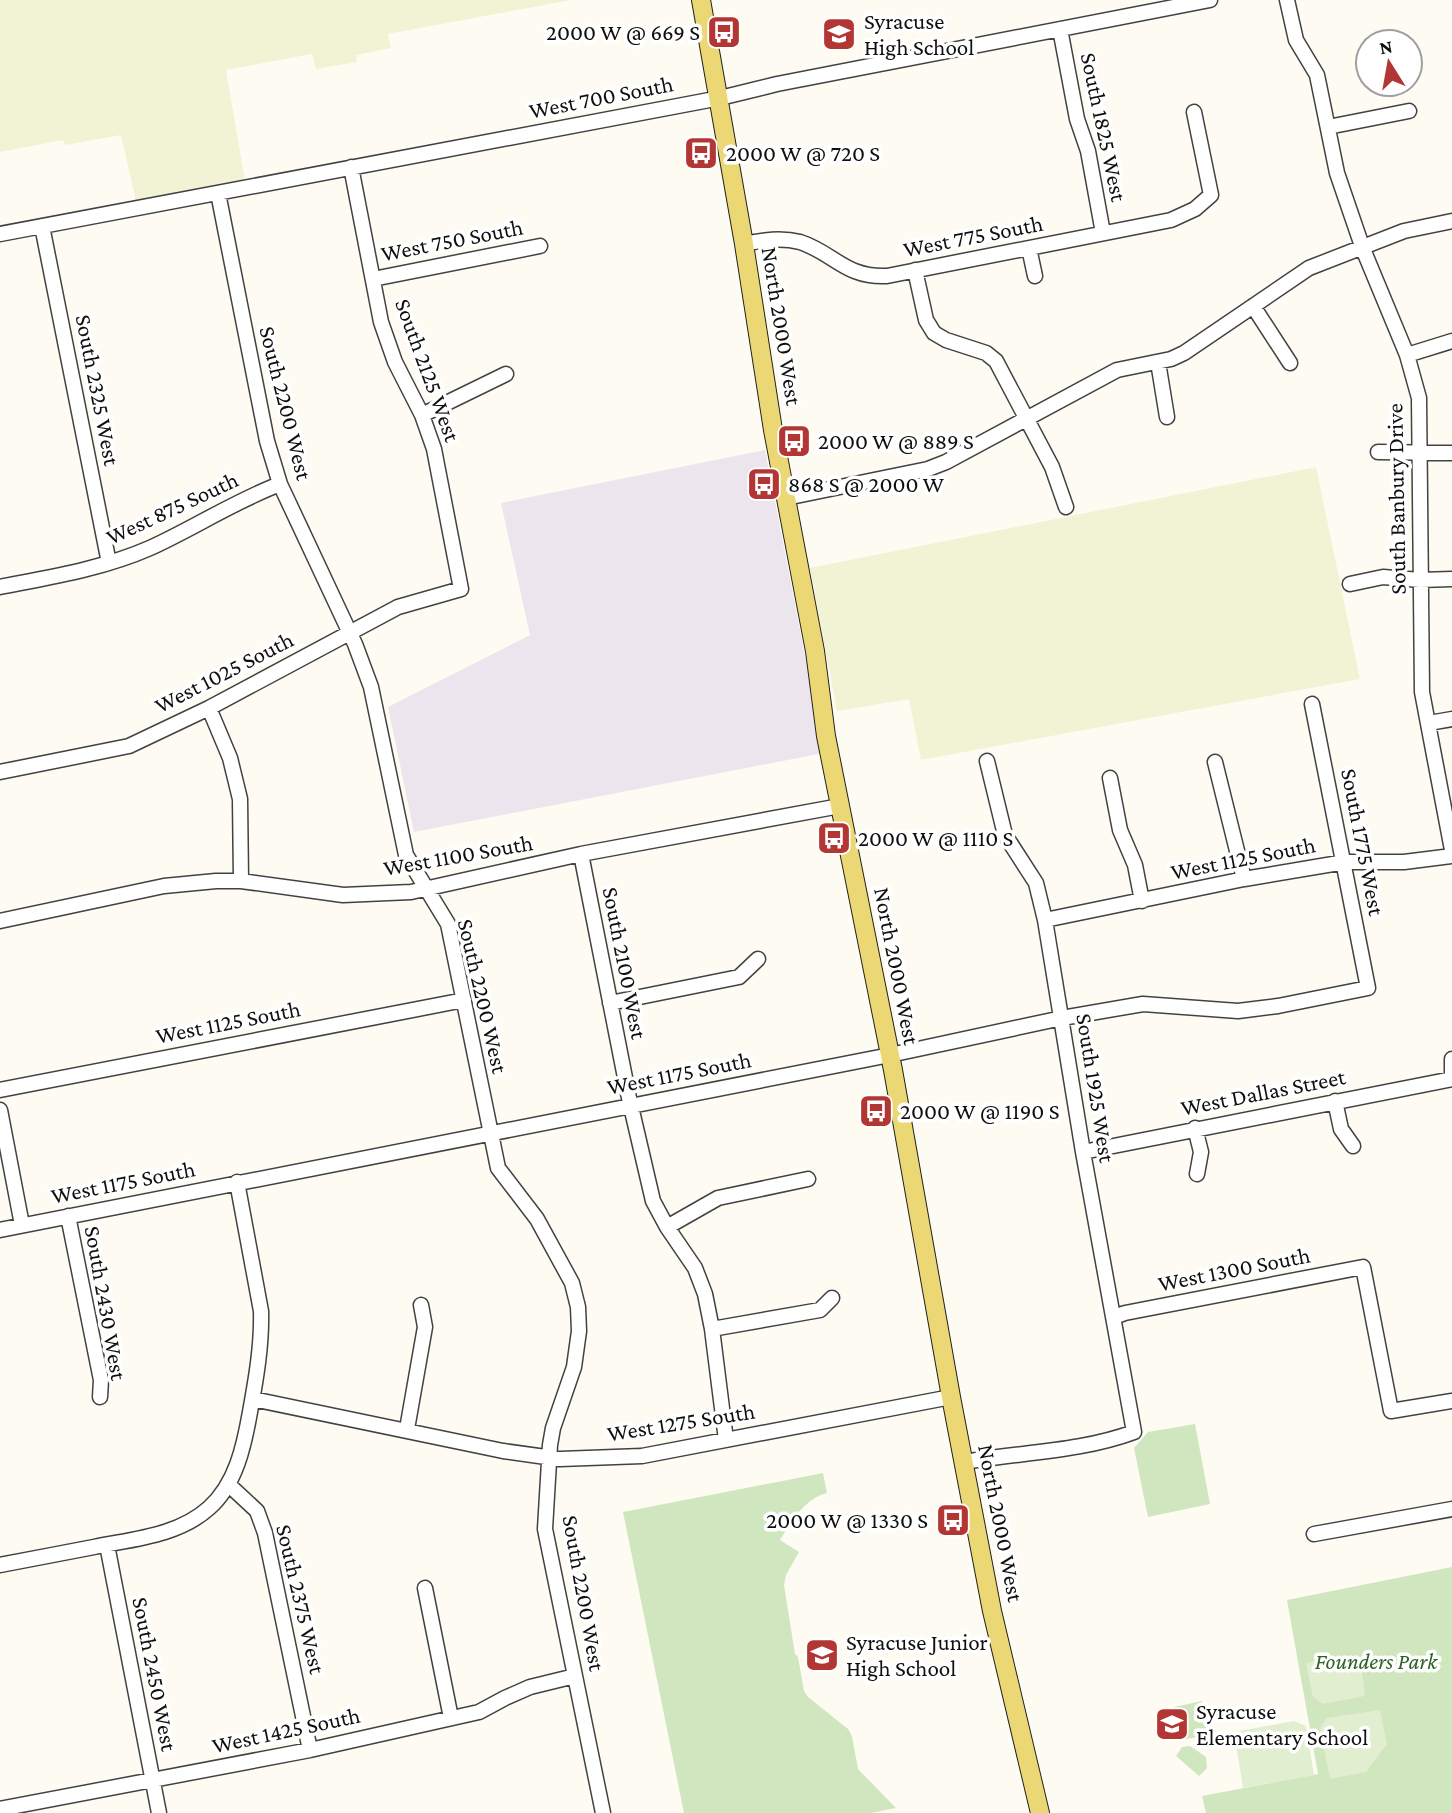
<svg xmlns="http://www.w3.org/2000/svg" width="1452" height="1813" font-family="'Crimson Pro',serif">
	<rect width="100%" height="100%" fill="#fefcf2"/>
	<!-- industrial -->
	<path fill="#ece5ed" d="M765,450l59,303 -410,79 -26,-125 142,-72 -29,-132z"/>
	<!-- farmland -->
	<path fill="#f2f2d4" d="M0,0h571l-183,34 3,14 -35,7 1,7 -41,7 -4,-15 -86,16 19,111 -109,20 -15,-66 -56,10 -2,-5 -63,12z
		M1316,467l44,212 -439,81 -12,-61 -72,12 -27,-143z"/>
	<!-- green -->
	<path fill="#d0e6be" d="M1195,1424l15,80 -62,13 -14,-69 14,-16z
		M823,1473l4,20c-23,6 -35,28 -47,47l19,12 -13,23 -2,10 11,69 3,3 6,34 4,6 40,32 4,7 6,33 38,39 -25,5h-187l-61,-301z
		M1452,1567v246h-246l-4,-17 116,-22 -31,-174z
		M1202,1701l7,34 -28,5 -7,-33z
		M1190,1746l16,11 1,11 -8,8 -23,-20 6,-9z"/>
	<!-- pitch -->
	<path fill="#e1eecf" d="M1338,1656l24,16 3,24 -42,8 -10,-7 -7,-34z
		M1380,1710l7,34 -21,28 -36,7 -10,-51 6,-10z
		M1294,1721l12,5 8,49 -71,13 -9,-56z"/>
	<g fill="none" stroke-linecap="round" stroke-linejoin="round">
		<!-- minor casing -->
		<g stroke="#424242" stroke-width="17">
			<path id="minor" d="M1287,0l9,40 21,35 20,98 26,76 44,106 12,43 3,294 30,158
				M1060,29l17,90 11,32 15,82
				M1328,127l81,-16
				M218,193l49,248 13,43 75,160 16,43 35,168 42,69 50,244 39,51 35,64 6,24 1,24 -5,36 -21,61 -3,17 -5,84 58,284
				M42,226l67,337
				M0,234l720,-136 57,-14 433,-84
				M744,244c19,-4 37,-7 56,-2 34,11 45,36 87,34l284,-56 24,-11 16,-14 -17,-83
				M1029,248l6,28
				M915,270l11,50 8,13 12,7 40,13 10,8 56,106 14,40
				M373,279l167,-33
				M1253,306l37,57
				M1407,355l45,-14
				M1158,362l9,55
				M422,415l84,-41
				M1378,452l74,1
				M786,498l142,-29 18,-7 171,-92 54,-11 13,-6 125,-85 95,-37 48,-10
				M1350,584l33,-7 37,3 32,-1
				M0,587c51,-10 102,-18 150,-39 44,-20 85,-47 130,-64
				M209,708l21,50 10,41 1,82
				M1429,723l23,-4
				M1215,762l29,117
				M0,772l129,-26 80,-38 189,-101 63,-18 -27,-140 -12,-34 -27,-53 -14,-40 -30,-155
				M1110,778l10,52 15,35 7,36
				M581,854l48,244 24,103 14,26 28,41 10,26 7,35 14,111
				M1045,920l199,-41 101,-17h59l48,-6
				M0,921l164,-35 52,-5h25l102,14 68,-3 170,-38 259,-48
				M610,1003l129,-26 19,-18
				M1452,1059v14
				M0,1090l464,-90
				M1335,1101l6,28 12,17
				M0,1110l22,115
				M1195,1128l6,24 -4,22
				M1083,1152l369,-73
				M68,1216l33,164 -1,17
				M667,1227l51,-29 90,-19
				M0,1230l890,-175 172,-37 81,-14 95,7 40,-5 90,-18 -56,-284
				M1114,1317l11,-4 238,-46 28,144 61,-10
				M712,1329l108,-19 12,-12
				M253,1399l250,52 57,8 82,-3 309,-59
				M407,1429l18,-102 -4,-22
				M965,1462c56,-10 115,-10 169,-30l-51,-280 -38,-232 -9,-37 -31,-48 -18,-74
				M228,1484l29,27 8,22 45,217
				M1314,1534l138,-25
				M107,1545l52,268
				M0,1565c31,-6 63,-12 94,-18 39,-8 84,-11 115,-39 27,-24 35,-62 41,-96 6,-33 12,-67 11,-101l-24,-129
				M425,1588l26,130
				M0,1809l310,-59 169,-38 26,-14 25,-11 45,-11"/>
		</g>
		<!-- major casing -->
		<g stroke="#202020" stroke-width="20">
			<path id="major" d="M701,0l43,244 29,186 42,221 11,85 67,334 58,327 41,214 48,202"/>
		</g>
		<!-- minor -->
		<use href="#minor" stroke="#fff" stroke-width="14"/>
		<!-- major -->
		<use href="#major" stroke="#ebd875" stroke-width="18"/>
	</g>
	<!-- icons -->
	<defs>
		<g id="bus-square" transform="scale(1.75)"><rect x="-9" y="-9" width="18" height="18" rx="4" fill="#b23734" stroke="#fff"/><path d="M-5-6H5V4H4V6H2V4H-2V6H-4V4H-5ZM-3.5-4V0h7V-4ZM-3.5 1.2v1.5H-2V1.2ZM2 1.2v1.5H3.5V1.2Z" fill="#fff"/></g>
		<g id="school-square" transform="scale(1.75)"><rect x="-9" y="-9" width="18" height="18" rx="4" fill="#b23734" stroke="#fff"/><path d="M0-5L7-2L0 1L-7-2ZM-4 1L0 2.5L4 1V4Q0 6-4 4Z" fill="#fff"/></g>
	</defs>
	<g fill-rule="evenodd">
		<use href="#bus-square" x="724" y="32"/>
		<use href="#school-square" x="839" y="34"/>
		<use href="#bus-square" x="701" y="153"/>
		<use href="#bus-square" x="794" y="441"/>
		<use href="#bus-square" x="764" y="484"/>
		<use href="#bus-square" x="834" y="838"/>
		<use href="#bus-square" x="876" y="1111"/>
		<use href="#bus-square" x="953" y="1520"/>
		<use href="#school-square" x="822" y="1655"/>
		<use href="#school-square" x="1172" y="1724"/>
	</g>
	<g text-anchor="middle" stroke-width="7" stroke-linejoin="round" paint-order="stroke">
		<!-- poi labels -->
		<g font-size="23" fill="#0f0f0f" stroke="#fff" text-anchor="start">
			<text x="864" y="29">Syracuse<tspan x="864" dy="26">High School</tspan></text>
			<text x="700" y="40" text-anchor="end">2000 W @ 669 S</text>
			<text x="726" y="161">2000 W @ 720 S</text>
			<text x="818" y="449">2000 W @ 889 S</text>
			<text x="788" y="492">868 S @ 2000 W</text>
			<text x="858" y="846">2000 W @ 1110 S</text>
			<text x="900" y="1119">2000 W @ 1190 S</text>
			<text x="928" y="1528" text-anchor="end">2000 W @ 1330 S</text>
			<text x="846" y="1650">Syracuse Junior<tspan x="846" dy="26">High School</tspan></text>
			<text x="1196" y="1719">Syracuse<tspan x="1196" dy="26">Elementary School</tspan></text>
		</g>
		<!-- street labels -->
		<g font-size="23" fill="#0f0f0f" stroke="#fff">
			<text transform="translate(601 97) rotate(-11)" y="8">West 700 South</text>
			<text transform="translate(1104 127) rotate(78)" y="8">South 1825 West</text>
			<text transform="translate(973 236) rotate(-11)" y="8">West 775 South</text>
			<text transform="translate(452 240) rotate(-11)" y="8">West 750 South</text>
			<text transform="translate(782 326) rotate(81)" y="8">North 2000 West</text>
			<text transform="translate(428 370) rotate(70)" y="8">South 2125 West</text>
			<text transform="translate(98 390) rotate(79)" y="8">South 2325 West</text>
			<text transform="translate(286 403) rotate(76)" y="8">South 2200 West</text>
			<text transform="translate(1396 499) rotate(-91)" y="8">South Banbury Drive</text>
			<text transform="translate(172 508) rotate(-25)" y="8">West 875 South</text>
			<text transform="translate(224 672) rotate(-27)" y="8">West 1025 South</text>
			<text transform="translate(1363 842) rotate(79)" y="8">South 1775 West</text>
			<text transform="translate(458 855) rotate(-10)" y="8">West 1100 South</text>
			<text transform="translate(1243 858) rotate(-11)" y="8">West 1125 South</text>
			<text transform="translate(625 963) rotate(79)" y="8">South 2100 West</text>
			<text transform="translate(897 966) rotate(79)" y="8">North 2000 West</text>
			<text transform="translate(483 996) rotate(77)" y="8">South 2200 West</text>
			<text transform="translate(228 1022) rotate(-11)" y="8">West 1125 South</text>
			<text transform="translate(679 1073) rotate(-11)" y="8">West 1175 South</text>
			<text transform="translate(1096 1088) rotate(81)" y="8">South 1925 West</text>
			<text transform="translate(1263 1092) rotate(-11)" y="8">West Dallas Street</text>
			<text transform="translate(123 1182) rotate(-11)" y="8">West 1175 South</text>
			<text transform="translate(1234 1269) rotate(-11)" y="8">West 1300 South</text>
			<text transform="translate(106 1303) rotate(80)" y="8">South 2430 West</text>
			<text transform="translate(681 1422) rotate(-9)" y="8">West 1275 South</text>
			<text transform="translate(1001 1523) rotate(79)" y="8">North 2000 West</text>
			<text transform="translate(584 1593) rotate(80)" y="8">South 2200 West</text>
			<text transform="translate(301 1599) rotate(77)" y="8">South 2375 West</text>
			<text transform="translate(155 1674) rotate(79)" y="8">South 2450 West</text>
			<text transform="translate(286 1730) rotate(-12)" y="8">West 1425 South</text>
		</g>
		<!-- park labels -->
		<g font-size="23" font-style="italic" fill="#2d6125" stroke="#fff">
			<text x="1376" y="1669">Founders Park</text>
		</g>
	</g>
	<!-- north arrow -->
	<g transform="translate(1389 63) rotate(349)"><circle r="33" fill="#ffffff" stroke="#9f9f9f" stroke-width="2"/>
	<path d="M0-5L12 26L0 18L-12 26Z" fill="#b23734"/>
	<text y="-10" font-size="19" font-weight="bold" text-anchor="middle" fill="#0f0f0f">N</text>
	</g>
</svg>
